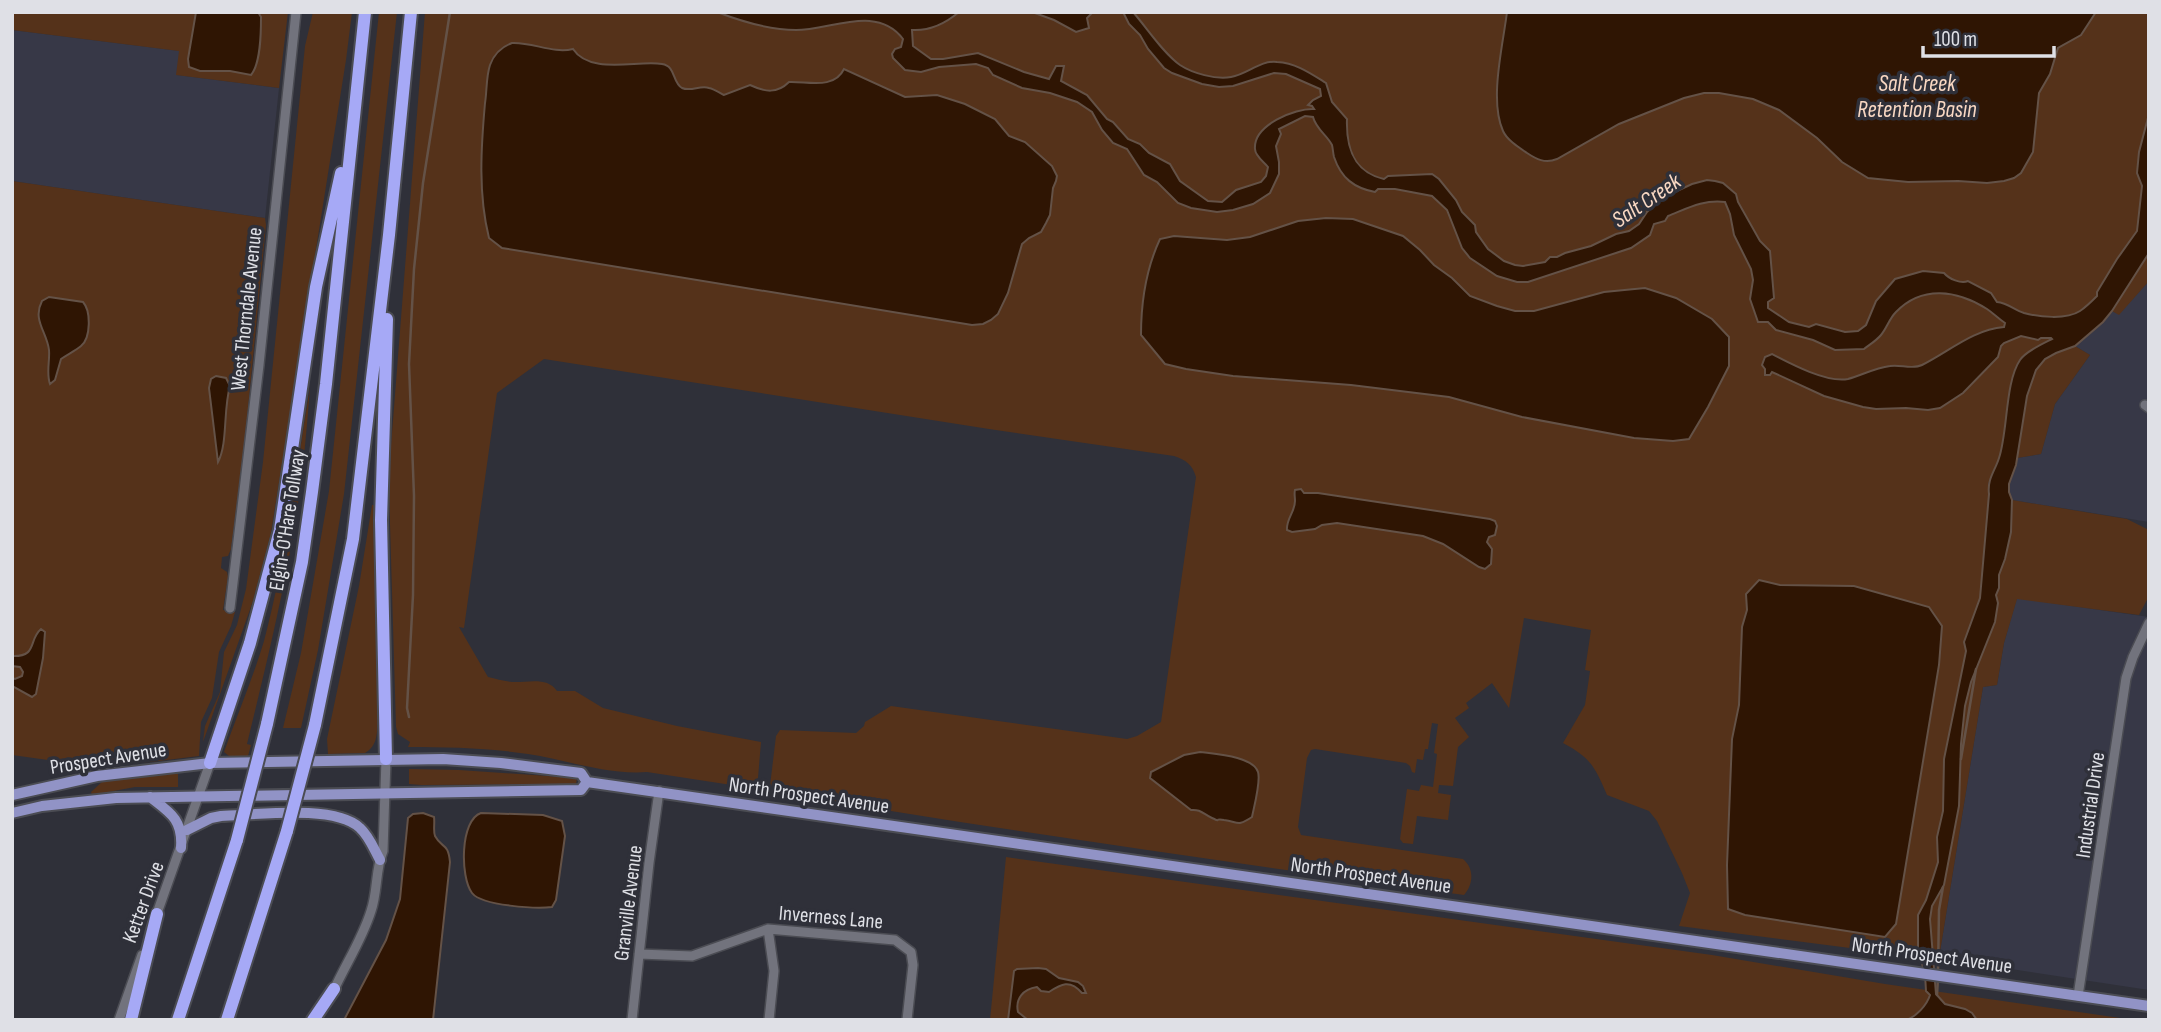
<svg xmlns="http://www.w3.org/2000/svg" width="2161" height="1032" font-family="'Sofia Sans Condensed',sans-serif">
	<rect width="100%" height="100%" fill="#2f3039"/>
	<!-- built -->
	<path fill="#373847" d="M12,30l168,21 -3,24 102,13 -14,130 -253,-37z
		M2149,281v241l-137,-22 -3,-8v-8l8,-26 24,-4 14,-50 35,-49 -15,-9 37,-35 7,3z
		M2017,598l132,19v373l-210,-32 44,-271 14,-2 7,-42z"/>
	<!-- green -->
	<path fill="#55321a" d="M12,12h276l-9,76 -103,-13 3,-24 -167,-21z
		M313,12h39l-6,48 -75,473 -18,68 -50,141 2,-16 15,-34 4,-40 13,-27 9,-36 17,-127 42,-416z
		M379,12h18l-53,482 -26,156 -17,78h-18l18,-75 28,-162z
		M425,12h1724v102l-10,38 -2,17 5,17 -5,45 -20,29 -20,32v4l-45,43 -13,6 -34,84 -6,29 -11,26 1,10 -9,104 -16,44 2,8 -23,161 -6,26 1,25 -12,38 -8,15v35l2,7 -241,-31 11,-33 -8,-20 -25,-52 -8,-10 -42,-16c-12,-28 -16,-37 -44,-52l22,-38 5,-34 -5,-1 6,-40 -67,-12 -15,90 -17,-25 -26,20 3,5 -14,10 14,19 -11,10 -5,39 -14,-1 -1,8 13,2 -3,25 -31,-4 -4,28 -10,-1 -3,-4 7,-50 12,2 2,-6 12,2 4,-33 -3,-1 4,-29 -6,-1 -4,26h-3l-2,11 -6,-1 -2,14 -3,-1 -2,-6 -4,-3 -91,-14 -4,1 -4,8 -9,69 3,8 162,24c12,10 10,26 1,36 -228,-32 -457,-64 -684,-102l-8,-3 -2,-4 6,-50 4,-6 76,3 8,-7 1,-4 26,-16 236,33 10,-3 24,-14 35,-245c-4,-13 -10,-17 -22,-21l-185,-27 -445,-70 -47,34 -33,235 -5,-1 29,50c8,2 16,4 24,5 15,1 35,-6 45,9h18l28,17 74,18 84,16 -3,36 -7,10 -104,-16c-40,3 -80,-12 -119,-18 -40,-6 -79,-7 -120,-7l2,-5 -12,-8 -2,-7 -7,-237 2,-44z
		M12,181l253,37 1,7 -22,224 -13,100 -3,7 -6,1 -1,11 6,4 1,5 -5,33 12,2 -4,14 -12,26 -7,46 -11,24 -2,34 -49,6 -66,3 -72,-10z
		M2149,253v28l-30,34 -7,-4z
		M2075,346l15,9 -35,49 -14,50 -24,4c5,-26 7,-81 28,-99 8,-7 21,-9 30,-13z
		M310,387c-4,54 -9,107 -19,159 -12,67 -28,132 -44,198l4,1 -3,11h-19l-5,-4c13,-37 29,-74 40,-111 22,-83 32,-169 46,-254z
		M2012,500l115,19 22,11v66l-10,19 -122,-16 -13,44 -7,42 -14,2 -44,271 -5,-1 -4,-38 2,-13 12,-21 15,-79 2,-62 4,-38 6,-24 24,-60 1,-27 3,-7v-13l6,-16z
		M372,505h3l3,213c-1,14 0,28 -13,35l-37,1 -1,-15 32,-153z
		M409,769l50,1 118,8 -1,6 -155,1 -12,-1z
		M169,773l9,1v13h-43l-43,8 -1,-3 12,-11z
		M1006,857l706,98 173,29 249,36h-1144z"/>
	<!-- water -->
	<path fill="#2f1503" stroke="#645247" stroke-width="2" d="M196,12h62l3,5c0,15 0,46 -10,58l-21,-4h-30l-11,-4 -1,-8z
		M717,12h242c-13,11 -30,19 -47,18l1,16 18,13h12l35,-6 46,19 25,7 7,-13h8l-3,15 26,14 20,24 6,3 15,17 12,5 9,9 21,11 10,17 28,20 14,1 14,-12 25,-8 5,-6 2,-9c-4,-5 -13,-11 -13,-18 -2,-24 40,-41 59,-40l-2,-3 -4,-1 5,-5 8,-4 -1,-7 -34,-15 -12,-1 -41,13 -14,1 -17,-3 -30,-11 -8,-5 -16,-19 -8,-14 -11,-11 -6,-12h10c14,16 30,41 47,53 12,8 36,15 51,12 17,-3 29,-17 46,-15 19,1 33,11 49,21l6,19 15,17c-1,28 6,53 37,60l4,-3 44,-2 7,5 17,21 6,12 13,13 1,7 12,17 16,12 11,4 8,1 22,-4 5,-5h7l8,-4 26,-7 25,-12 13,-3 10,-7 8,-12 15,-14 30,-14 15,-4 8,1 8,2 13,11 2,8 22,39 10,10 4,47 -6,4v6l21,14 20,5 7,-3 29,8 13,-1 8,-6 10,-24 19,-22 28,-8 21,2c5,6 17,11 24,8l23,12 6,9c11,1 17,8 27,11 15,4 42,7 56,-2 6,-4 12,-10 17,-15v-4l20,-33 20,-28 5,-45 -5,-13 2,-21 10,-38v139l-37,58 -9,11 -28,24 -19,7 -11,6 -9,11 -9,26 -11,69 -7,19v8l3,8 -1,32 -6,27 -6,16v13l-3,7 2,8 -3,19 -24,60 -6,24 -4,38 -2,62 -15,79 -12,21 -2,13 6,75 9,10 20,5 7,4 5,7h-71c10,-3 21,-15 24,-25l-4,-4 -1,-17 -7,-24v-35l8,-15 12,-38 -1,-25 6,-26 1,-52 22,-108 -2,-9 16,-44 9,-104c-2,-15 6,-23 10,-36 9,-27 6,-76 21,-98 6,-9 22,-16 32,-21l-1,-1h-10l-3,2 -17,-4 -17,7 -3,3 -3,11 -35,36 -23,15 -12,2 -22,-2 -30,1 -13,-2 -39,-11 -52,-24 -2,3h-5v-6l-3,-4 3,-8 7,-3c19,10 55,29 76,25 14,-4 27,-11 42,-13 10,-2 22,4 32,-1 28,-14 50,-35 82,-38l1,-4c-6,-4 -12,-10 -18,-14 -30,-19 -65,-24 -91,3 -7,7 -9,16 -15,23 -5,6 -12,10 -17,14l-29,1 -22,-10 -37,-10 -8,-8h-10l-8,-23 3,-19 -2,-11 -17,-34 -4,-21 -5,-12c-21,-3 -39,7 -57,14l-3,5 -11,3 -4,11 -19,13 -103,34h-11l-20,-6 -27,-18 -8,-10 -15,-38 -15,-14 -37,-7h-17l-3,3c-21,-4 -34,-14 -41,-35 -1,-4 -1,-8 -2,-12 -5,-10 -16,-16 -19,-28l-8,-1 -26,13 2,5 -5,12 3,16v12l-9,19 -17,11 -20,6 -16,2 -26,-4 -13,-5 -21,-21 -13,-7 -17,-26 -14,-6 -11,-13 -10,-18 -15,-10 -27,-9 -28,-5 -29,-13 -5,-7 -12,-4 -37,3 -18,5 -16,-2 -12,-12 -1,-4 3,-5 6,-2 2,-8c-26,-35 -72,-9 -107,-9 -27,0 -53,-8 -79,-18z
		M1032,12h61l-6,6 2,10 -13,4 -22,-12z
		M1507,12h589l-15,23 -23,13 -8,26 -11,19 -6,59 -12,21 -7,5 -10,3 -17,2 -29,-2 -50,1 -40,-4 -26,-16 -25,-24 -38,-28 -26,-11 -34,-6h-15l-20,5 -65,26 -62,35c-12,5 -21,0 -30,-6 -9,-6 -20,-13 -24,-22 -14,-31 0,-86 4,-119z
		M512,43c21,-1 41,11 61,6 17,26 64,11 89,15 14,2 10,18 20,24 9,4 18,-3 27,0 5,1 11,5 15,7l26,-10c15,7 27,9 39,-3 18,-1 45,8 55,-13l61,28 32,-2 28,9 30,15 14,17 16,6 27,24 5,10 -1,5 -3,7 -3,27 -4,8 -5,9 -12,6 -7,6 -14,49 -10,21 -7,6 -8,4 -11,1 -470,-77 -13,-10c-11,-44 -8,-90 -4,-135 2,-12 1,-26 5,-38 4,-11 11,-18 22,-22z
		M1326,218l27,1 50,17 17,14 14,15 18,13 18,18 27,10 18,5h19l70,-19 41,-4 31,10 36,21 17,18v29l-21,41 -19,32 -16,2 -39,-3 -112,-21 -73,-20 -98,-12 -118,-9 -47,-7 -21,-5 -24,-29c0,-34 5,-66 19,-96l14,-3 53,4 23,-3 48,-16z
		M49,297l34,5c8,9 8,36 -2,44 -6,5 -13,8 -20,13l-6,21 -5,4c-4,-11 0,-23 -1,-34 -2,-18 -17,-30 -7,-49z
		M216,376l10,2 4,8c-7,24 -2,57 -12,76l-9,-74 2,-9z
		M1301,489l3,4h14l172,26 5,2 2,5 -2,9 -6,2 -2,5 5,7 -1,15 -6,5 -6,-2 -36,-23 -20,-8 -86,-13 -15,2 -7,4 -23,3 -5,-2c-1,-11 8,-18 8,-29 0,-4 -1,-8 0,-11z
		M1759,580l21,5 74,1 75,21 13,19 -3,39 -43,259 -11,13 -140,-22 -17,-6 -1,-44 5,-126 7,-34 3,-78 5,-17 -1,-16z
		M41,629l4,3 -2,26 -7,36 -4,3 -20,-11v-8l3,1 7,-3 1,-4 -3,-5 -8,-1v-10c26,1 16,-16 29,-27z
		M1200,752c14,2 53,4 58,20 3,9 -4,35 -6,45 -15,10 -13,5 -28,3 -12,-2 -1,3 -12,-2 -9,-4 -11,-9 -21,-8l-41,-32 1,-6 33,-17z
		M423,813l11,4c1,6 -1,14 1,19 7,13 13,6 15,26l-17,158h-89l42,-80 14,-41 8,-81 5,-4z
		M481,813l62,2 19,6 3,15 -9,64 -4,7c-15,2 -70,-1 -80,-14 -12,-16 -12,-73 9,-80z
		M1038,968l8,1 13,9 19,4 5,4 3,7h-4c-12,-14 -21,-9 -33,-1l-8,-1 -4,-4c-14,2 -22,12 -19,25l10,8h-20l6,-49 3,-2z"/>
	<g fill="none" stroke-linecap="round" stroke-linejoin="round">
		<!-- stream -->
		<path stroke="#645247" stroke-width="2.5" d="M409,717l-2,-9 6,-113 1,-99 -5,-132 5,-95 9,-86 27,-171
			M1961,759l15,-90
			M1938,971l1,-61 4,-23
			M1937,995l1,-17"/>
		<!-- minor casing -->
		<g stroke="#4b4c53" stroke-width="12">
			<path id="minor" d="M2145,405l4,3
				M230,608l29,-243 37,-353
				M155,919l55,-156
				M768,929l6,42 -5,49
				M639,954l53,2 76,-27 127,11 16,12 2,13 -6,55
				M333,992c12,-27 29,-52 38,-81 7,-20 4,-41 12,-60l3,-92
				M2078,996l48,-318 7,-21 16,-34
				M119,1020l23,-65
				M632,1020l17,-157 10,-72"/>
		</g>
		<!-- major casing -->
		<g stroke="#4b4c53" stroke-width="14">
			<path id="major" d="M12,795l85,-19 113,-13 233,-4 58,4 80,10 6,9 1562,224
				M150,797c21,16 33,23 31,51
				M12,813l30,-7 74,-8 465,-8 6,-8
				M187,830l24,-12 10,-2c34,-1 114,-12 139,12 9,8 14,21 20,32"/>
		</g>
		<!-- highway casing -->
		<g stroke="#4b4c53" stroke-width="16">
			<path id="highway" d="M267,724l35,-162 10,-70 14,-108 39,-372
				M315,725l38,-186 36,-304 22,-223
				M386,759l-5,-239 6,-201
				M210,763l40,-120 30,-113 36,-243 25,-114
				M131,1020l26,-106
				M178,1020l59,-180
				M227,1020l60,-189
				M313,1020l21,-31"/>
		</g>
		<!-- minor -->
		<use href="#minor" stroke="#72737d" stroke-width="9"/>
		<!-- major -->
		<use href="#major" stroke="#9193c6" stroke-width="10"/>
		<!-- highway -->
		<use href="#highway" stroke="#a6a9f6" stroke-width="12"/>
		<!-- highway-bridge casing -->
		<g stroke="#4b4c53" stroke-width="16" stroke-linecap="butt">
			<path id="highway-bridge" d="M287,831l28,-106
				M237,840l30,-116"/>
		</g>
		<!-- highway-bridge -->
		<use href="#highway-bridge" stroke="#a6a9f6" stroke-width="12"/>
	</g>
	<g text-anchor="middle" stroke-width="7" stroke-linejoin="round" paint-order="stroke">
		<!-- street labels -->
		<g font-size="21" fill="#dfe0e6" stroke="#2f3039">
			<text transform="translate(246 309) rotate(-84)" y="7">West Thorndale Avenue</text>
			<text transform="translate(287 520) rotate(-81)" y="7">Elgin-O'Hare Tollway</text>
			<text transform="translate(108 758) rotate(-9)" y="7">Prospect Avenue</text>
			<text transform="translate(809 795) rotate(8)" y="7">North Prospect Avenue</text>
			<text transform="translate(2090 805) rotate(-82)" y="7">Industrial Drive</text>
			<text transform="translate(1371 875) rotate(8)" y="7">North Prospect Avenue</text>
			<text transform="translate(143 902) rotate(-70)" y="7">Ketter Drive</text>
			<text transform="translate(628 903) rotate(-83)" y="7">Granville Avenue</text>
			<text transform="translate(831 917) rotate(5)" y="7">Inverness Lane</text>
			<text transform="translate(1932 955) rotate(8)" y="7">North Prospect Avenue</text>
		</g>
		<!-- water labels -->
		<g font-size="23" font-style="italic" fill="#f9d8c3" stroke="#2f3039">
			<text x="1917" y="91">Salt Creek<tspan x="1917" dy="26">Retention Basin</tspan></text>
			<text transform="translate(1646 200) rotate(-34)" y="8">Salt Creek</text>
		</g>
	</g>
	<!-- border -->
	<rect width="2161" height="1032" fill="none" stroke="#dfe0e6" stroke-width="28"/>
	<!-- scale -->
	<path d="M1923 46v10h131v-10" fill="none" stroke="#dfe0e6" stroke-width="3.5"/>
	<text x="1934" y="46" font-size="21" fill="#dfe0e6" stroke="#2f3039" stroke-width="5" paint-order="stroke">100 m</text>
</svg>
